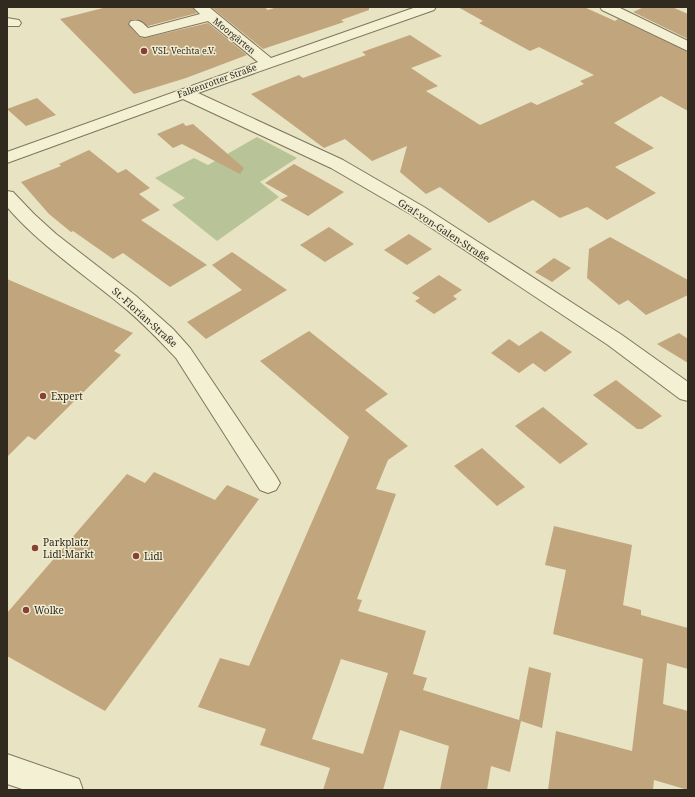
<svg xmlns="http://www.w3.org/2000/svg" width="695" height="797" font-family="'Noto Serif',serif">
	<rect width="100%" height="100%" fill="#e8e3c2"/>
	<!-- green -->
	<path fill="#b8c498" d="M257,137l40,21 -37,24 19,15 -62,44 -45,-36 13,-7 -30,-20 39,-20 14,7z"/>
	<!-- building -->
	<path fill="#c1a57d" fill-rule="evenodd" d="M107,7h85l5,6 -49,13 -12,-7 -5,1 -3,4 11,13 6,1 63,-15 39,32 -61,23 -52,16 -74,-75z
		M211,7h53l4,3 9,-3h92v3l-28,10 3,2 -81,27z
		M458,7h126l31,14 3,-2 70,33v59l-27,-15 -47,27 40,25 -39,19 41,26 -49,27 -20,-13 -27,11 -27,-18 -44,23 -49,-36 -14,7 -26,-22 7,-26 -35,15 -27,-22 -21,9 -73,-54 48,-19 4,3 63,-23 -4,-3 48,-17 32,21 -31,12 27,18 -12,5 54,34 51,-23 6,3 47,-21 -4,-3 14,-6 -55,-28 -9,4 -51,-28 4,-2z
		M644,7h28l16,7v25l-55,-27z
		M37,98l19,17 -30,11 -19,-17z
		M183,123l3,3 7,-2 51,44 -4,6 -58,-30 -9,4 -16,-14z
		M89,150l29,23 8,-4 24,19 -11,6 21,16 -19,10 66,45 -37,22 -47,-34 -10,6 -40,-28 -2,1 -22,-18 -28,-32 40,-16 -2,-2z
		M294,164l20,11 30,17 -36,24 -28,-16 8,-4 -23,-13z
		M329,227l25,17 -29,18 -25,-17z
		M409,234l23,15 -25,16 -23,-15z
		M610,237l78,43v15l-42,20 -18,-15 -9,5 -32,-27 2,-29z
		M232,252l55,38 -81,49 -19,-17 55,-32 -30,-25z
		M554,258l17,10 -19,14 -17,-10z
		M439,275l23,15 -9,6 4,3 -23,15 -19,-13 5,-3 -8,-5z
		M7,279l126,54 -19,18 7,4 -86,85 -7,-4 -21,21z
		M309,331l79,63 -23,16 43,36 -20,14 -12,29 20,5 -39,105 5,1 -4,11 68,20 -13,43 14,4 -4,12 96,30 10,-53 22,6 -9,55 -21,-7 -11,51 -19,-6 -4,24h-47l9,-44 -49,-16 -17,60h-60l7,-22 -70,-23 6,-16 -68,-22 22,-49 29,8 100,-229 -89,-76zM341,659l47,14 -25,81 -51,-15z
		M541,331l31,21 -27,20 -12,-9 -14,10 -28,-20 18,-14 10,7z
		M679,333l9,6v24l-31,-19z
		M616,380l46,36 -20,13h-5l-44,-34z
		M543,407l45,37 -28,20 -45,-38z
		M482,448l43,39 -28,19 -43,-40z
		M154,472l61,28 12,-15 32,14 -154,212 -98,-55v-43l120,-139 18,9z
		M554,526l78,19 -9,60 18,5v5l47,13v41l-21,-6 -4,41 25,7v79l-34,-10 -1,10h-105l8,-59 76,20 11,-92 -90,-25 13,-64 -21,-5z"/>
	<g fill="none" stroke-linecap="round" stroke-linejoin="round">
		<!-- minor casing -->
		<g stroke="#7f755c" stroke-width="2">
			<path id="minor" d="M193,7h16l62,51 145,-51h20l-2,3 -236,83 145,67 81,47 198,128 66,47v19l-8,-2 -72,-54 -196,-130 -81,-47 -148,-69 -176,64v-11l251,-90 -50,-41 -63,16 -5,-1 -11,-12 2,-3c8,-2 11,1 17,7l52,-14z
				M600,7h18l70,34v10l-86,-41z
				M7,18l12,2 2,3 -2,3h-12z
				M7,191l6,1 21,22 22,20 80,62 37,33 17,19 86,128 4,7 -4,7 -8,3 -8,-3 -84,-132c-18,-19 -35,-37 -55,-53 -39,-32 -81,-60 -114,-98z
				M7,754l72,25 4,11h-58l-18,-6z"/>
		</g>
		<!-- minor -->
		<use href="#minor" fill="#f4f0d4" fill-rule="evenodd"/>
	</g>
	<!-- markers -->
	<g fill="#874033" stroke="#f0ecd1" stroke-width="1.5">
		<circle cx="144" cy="51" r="4"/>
		<circle cx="43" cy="396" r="4"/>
		<circle cx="35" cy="548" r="4"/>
		<circle cx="136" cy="556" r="4"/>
		<circle cx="26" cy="610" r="4"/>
	</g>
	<g text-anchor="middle" stroke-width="3" stroke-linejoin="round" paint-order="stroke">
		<!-- far-street labels -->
		<g font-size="9" fill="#312a1e" stroke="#f0ecd1">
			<text transform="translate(234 36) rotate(39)" y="3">Moorgärten</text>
			<text transform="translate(217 81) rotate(-20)" y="3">Falkenrotter Straße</text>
		</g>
		<!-- far-poi labels -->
		<g font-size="9" fill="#312a1e" stroke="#f0ecd1" text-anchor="start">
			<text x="152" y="54">VSL Vechta e.V.</text>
		</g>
		<!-- street labels -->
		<g font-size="10" fill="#312a1e" stroke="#f0ecd1">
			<text transform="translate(444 230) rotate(33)" y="4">Graf-von-Galen-Straße</text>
			<text transform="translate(145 317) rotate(42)" y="4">St.-Florian-Straße</text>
		</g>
		<!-- poi labels -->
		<g font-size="10" fill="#312a1e" stroke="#f0ecd1" text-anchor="start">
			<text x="51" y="400">Expert</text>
			<text x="43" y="546">Parkplatz<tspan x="43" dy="12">Lidl-Markt</tspan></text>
			<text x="144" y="560">Lidl</text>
			<text x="34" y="614">Wolke</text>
		</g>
	</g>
	<!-- border -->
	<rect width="695" height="797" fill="none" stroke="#312a1e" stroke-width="16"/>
</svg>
